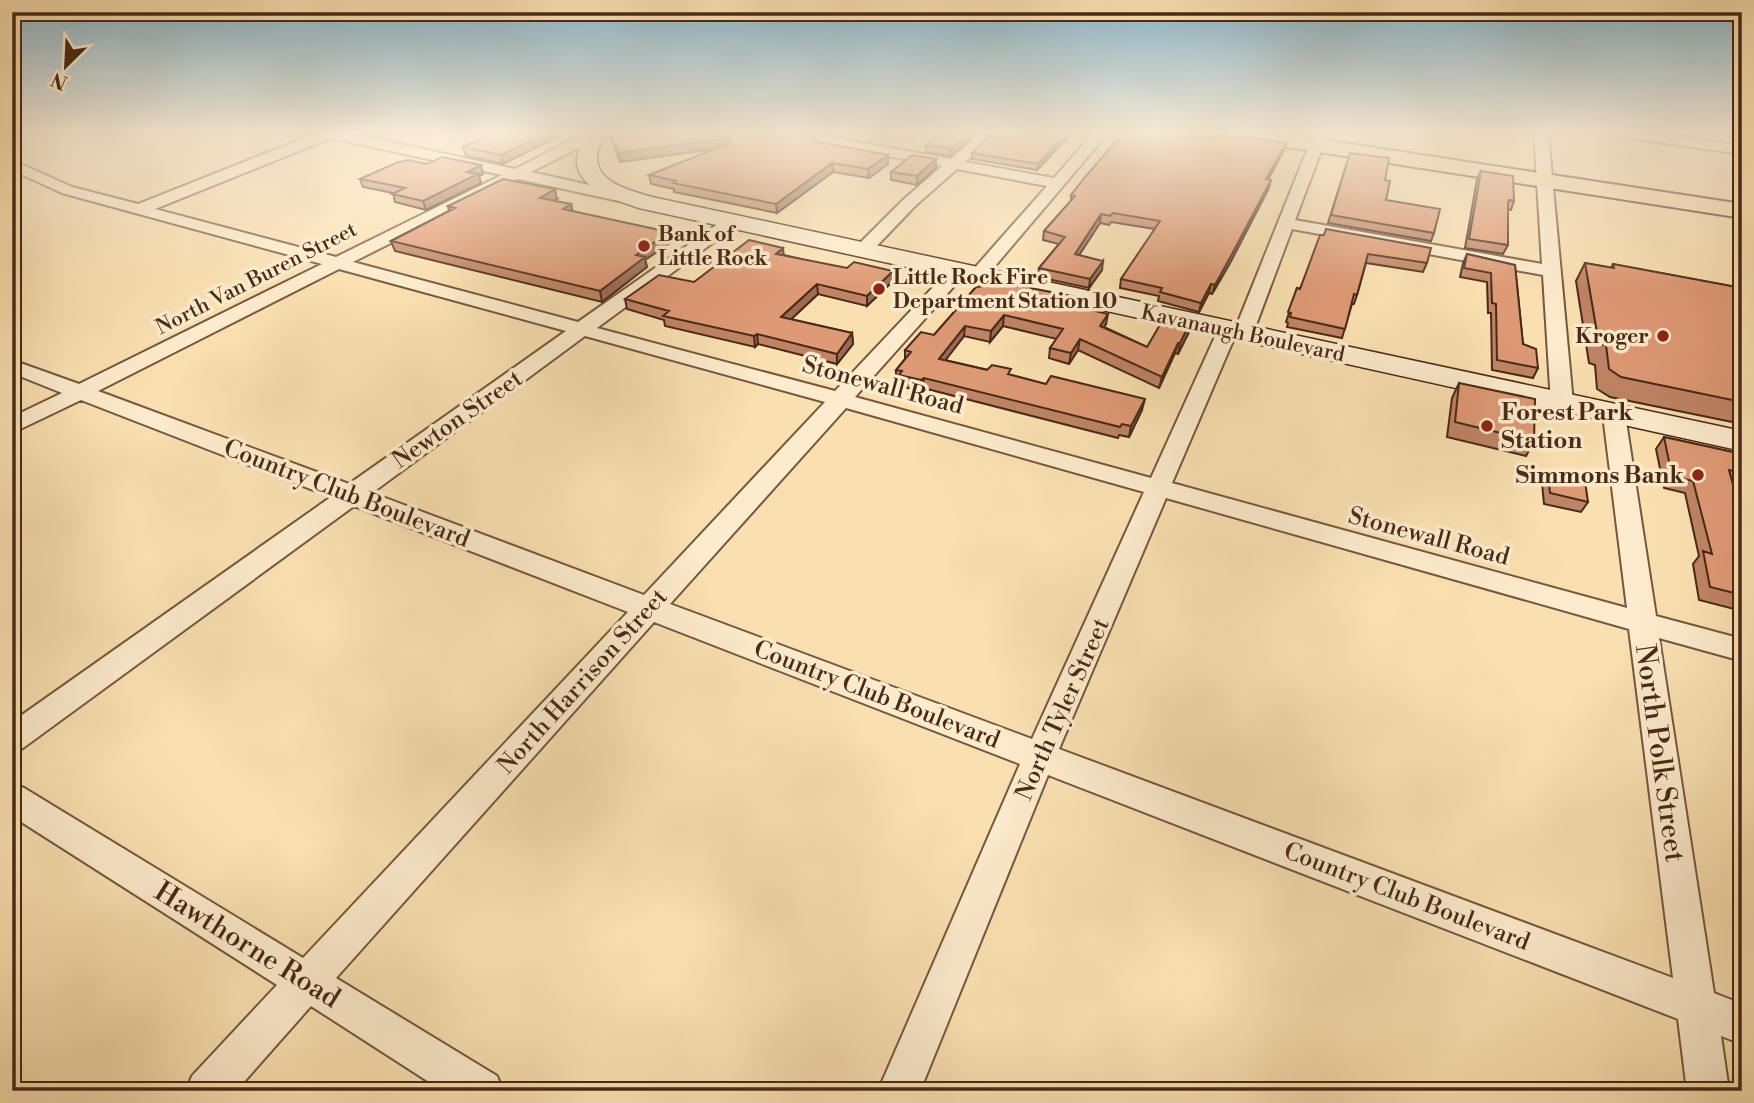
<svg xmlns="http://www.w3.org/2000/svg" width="1754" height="1103" font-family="'Libre Bodoni',serif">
	<rect width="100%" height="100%" fill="#fae0b1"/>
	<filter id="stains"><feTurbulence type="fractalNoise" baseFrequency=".00286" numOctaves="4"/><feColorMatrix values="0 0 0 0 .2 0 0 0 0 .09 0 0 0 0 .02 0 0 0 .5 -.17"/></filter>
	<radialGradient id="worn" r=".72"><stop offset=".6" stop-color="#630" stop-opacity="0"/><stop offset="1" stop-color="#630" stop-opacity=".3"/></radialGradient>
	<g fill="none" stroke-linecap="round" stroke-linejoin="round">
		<!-- street casing -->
		<g stroke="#75573e" stroke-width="4">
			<path id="street" d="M317,133h32l166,36 71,-36h17l-2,4 -70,35 103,23 2,3 -2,3 -6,2 -110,-24 -165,83 225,60 147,-103h12l2,3 -2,3 -140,103 238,63 117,-124h12l3,4 -3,4 -109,122 296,81 67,-148 10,-6 8,3 78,-194h14l-33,87 247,44 -8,-131h14l25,270 -3,5h-16l-3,-5 -8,-128 -251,-46 -39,104 -3,4 -7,2 -8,-3 -63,147 455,125 -24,-193 3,-5h16l3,5 31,201 86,23v22l-83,-23 55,355 28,11v40l-21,-8 8,55h-42l-9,-72 -630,-244 -128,316h-42l142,-327 -366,-142 -318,356 161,98 6,15h-60l-132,-85 -75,85h-50l6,-15 85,-91 -265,-169v-32l12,4 279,170 325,-346 -274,-106 -331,242 -11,4v-30l319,-225 -250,-97 -69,33v-16l50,-24 -50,-20v-13l67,24 243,-120 -260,-71 -50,-23v-10l60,27 66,17zM331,138l171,37 -166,82 -181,-48zM339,269l227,62 -217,153 -251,-93zM585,336l240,66 -181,193 -272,-102zM846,408l298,84 -112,247 -362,-135zM1166,498l463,131 44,349 -614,-229z
				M776,133h32l143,26 30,-26h16l-32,29 89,16 39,-45h15l-124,146 -6,1 -9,-5 3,-4 75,-85 -90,-17 -42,37 -46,48h-12l-3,-4 3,-4 46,-46 39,-34 -159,-29z
				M1614,133h40l88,13v8l-121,-17z"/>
		</g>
		<!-- secondary casing -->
		<g stroke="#492918" stroke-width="3">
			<path id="secondary" d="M587,133h19c-26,42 10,54 46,64l1090,234v20l-1103,-243c-37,-12 -83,-29 -52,-75z"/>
		</g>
		<!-- primary casing -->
		<g stroke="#492918" stroke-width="4">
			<path id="primary" d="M1225,133h53l464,71v14l-507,-79z"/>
		</g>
		<!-- street -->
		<use href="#street" fill="#fcebcc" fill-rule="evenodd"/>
		<!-- secondary -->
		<use href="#secondary" fill="#fcebcc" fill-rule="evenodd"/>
		<!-- primary -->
		<use href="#primary" fill="#fae0b1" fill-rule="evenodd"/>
	</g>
	<!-- wall -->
	<path fill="#bf8465" stroke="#492918" stroke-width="2" d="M565,133l-62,31 -37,-8 -3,-9z
		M609,133h191l18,9 70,13v9l-19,14 -36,-6 -56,41 -103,-21v-3l-23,-5 -2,-9 67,-26 -96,13z
		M940,133h35l-25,23 -24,-4v-7z
		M1072,133l-35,37 -65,-11v-6z
		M1214,139l72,4 -2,7 -16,30 1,8 -39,75 -18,31 -3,-1 -10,19 -41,-11 1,-5 -39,-8 1,-9 34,-50 -44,-7 -2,3 -9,-2 -21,32 23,15 -13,18 -51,-11 1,-9 20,-24 -16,-4 1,-9 27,-30v-6z
		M1350,153l35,27 1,20 48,33 -3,8 -103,-18z
		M936,159v9l-19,17 -26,-5v-8z
		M427,164l54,1 2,9 -4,2 2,7 -55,27 -31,-8 -2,-9 -30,-6 -3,-8z
		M1481,171l33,30 -3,9 -3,-1v36l-5,9 -38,-6 12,-69z
		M557,199l-3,2 17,3 1,7 99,31 -26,18 2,7 -45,35 -207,-51 -4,-10 58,-30 -1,-5z
		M1324,235l103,28 -4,9 -57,-9 -9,32 -3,9h-2l-10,34 -55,-11 1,-4 -2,-1 11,-34 3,1z
		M1467,254l48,11 8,79 15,24 -5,10 -41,-8 -1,-57h-3l-1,-31 -27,-5 3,-14z
		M784,255l109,26 -26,25 -49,-12 -28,25 62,14 1,11 -16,20 -79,-20 -3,3 -90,-21 -1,-6 -37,-11 -2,-10 69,-17z
		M1585,263l26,5 2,-4 129,24v136l-132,-27 -13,-8 -2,-24 -6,-2 -13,-82z
		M976,287l100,20 30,17 -2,3 43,20 44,-26 -2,11 -11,22 -3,-1 -16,35 -81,-38 -9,14 -20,-6 1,-10 7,-9 -54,-13 -13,16 -26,-6 -19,24 65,15 132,35 -13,27 -10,-2 -1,3 -195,-50 -2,3 -22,-5v-4l-3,-1v-11l9,-11v-9l29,-15z
		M1459,383l75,58 -8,15 -79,-19 5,-39z
		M1664,437l78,17v33l-9,-2 9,33v93l-43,-11 -6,-36 6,-8 -14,-63 -21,-5 -8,-39z
		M1548,472l40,30 -7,10 -37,-8 -2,-21z"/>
	<!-- shaded-wall -->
	<path fill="#9b6b52" stroke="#492918" stroke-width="2" d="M546,133h19l-62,31 -2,-9z
		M969,133h6v2l-25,21 1,-7z
		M1067,133h5l-35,37 1,-6z
		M728,138l1,9 -109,15 -2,-9z
		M1286,143l-2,7 -20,37 2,-8z
		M888,155v9l-19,14 -1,-9z
		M936,159v9l-19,17v-9z
		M832,163l1,9 -56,41 -1,-9z
		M481,165l2,9 -4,2 2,7 -55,27 -3,-9 44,-29z
		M1271,180l-2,8 -39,75 -18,31 3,-9z
		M555,189l2,10 -15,8 -2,-9z
		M571,204l2,10 -10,-5z
		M1101,214l-1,9 -26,40 1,-9z
		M669,232l2,10 -26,18 2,7 -45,35 -2,-11 36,-36z
		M783,248l1,9 -8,-3z
		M1103,261l-1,9 -13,18 1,-9z
		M893,271v10l-26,25v-10z
		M817,284l1,10 -36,34 -1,-11z
		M1211,284l-2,9 -10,19 2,-9z
		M1077,297l-1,10 -6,8 2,-10z
		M1108,314l-2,10 -8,12 2,-10z
		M1004,315l-1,11 -13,16 1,-11z
		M1191,321l-2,11 -11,22 2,-11z
		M965,326l-1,10 -26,34 1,-11z
		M852,333l1,11 -16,20v-10z
		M757,334l1,10 -3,3 -1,-11z
		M1080,339l-2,11 -9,14 2,-11z
		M1178,343l-3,10 -16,35 3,-11z
		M924,378l-1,10 -2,3v-11z
		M1145,399l-3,11 -13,27 2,-11z"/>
	<!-- building -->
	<path fill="#de9975" stroke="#492918" stroke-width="2" d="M492,133h54l-45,22 -38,-8z
		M610,133h190l18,4 -6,4 76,14 -20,14 -36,-6 -56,41 -103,-21 3,-2 -27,-6 81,-32 -2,-5 -110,15z
		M940,133h29l-18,16 -25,-4z
		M992,133h75l-29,31 -66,-11z
		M1123,133h56l35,6 7,-5 65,9 -20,36 5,1 -39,74 -17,31 -4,-1 -10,19 -41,-11 2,-4 -41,-9 39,-58 -47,-8 -3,3 -9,-2 -26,40 28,7 -13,18 -51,-11 26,-31 -21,-6 31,-35 -4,-1 15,-19z
		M1350,153l39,5 -4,22 5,1 -4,19 54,9 -6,24 -103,-18z
		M912,155l24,4 -19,17 -26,-4z
		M442,157l39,8 -14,7 11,2 -55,27 -31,-7 13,-6 -45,-9 36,-16 12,-3 19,4z
		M1481,171l32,5 1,25 -5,-1 -1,3v42l-39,-6z
		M503,179l52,10 -15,9 31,6 -8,5 106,23 -33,23 9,2 -45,34 -209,-50 64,-33 -7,-2z
		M1326,229l105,19 -4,15 -59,-9 -11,41 -3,-1 -9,35 -55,-12 1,-4 -3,-1 9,-24 3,1 20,-54h4z
		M749,240l34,8 -7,6 71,14 7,-6 39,9 -26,25 -50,-12 -36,33 71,16 -15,21 -80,-20 -3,2 -91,-20 6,-5 -44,-12 34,-24 35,7z
		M1467,254l48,11 8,79 13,5 2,19 -41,-8 -1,-56 -4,-1 -1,-30 -27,-5z
		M1585,263l29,5 -1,-4 129,24v114l-121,-25 -12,-8 -3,-24 -7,-1z
		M994,281l83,16 -5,8 2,1 34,8 -8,12 47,21 18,-31 26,5 -11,22h-2l-16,34 -82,-38 -9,14 -21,-5 13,-19 -59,-14 -13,16 -26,-5 -26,33 48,11 5,-5 19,4 -3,5 38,10 5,-8 94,23 -14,27 -9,-2 -2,3 -196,-49 -3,2 -22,-5 3,-4 -6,-1 15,-18 -6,-2 16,-18 13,3 42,-48 14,-2z
		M1459,383l76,16 -1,42 -79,-19z
		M1664,437l78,17v19l-13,-3 13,48v77l-32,-8 -7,-36 9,3 -19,-73 -21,-5z
		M1548,472l37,9 3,21 -38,-9z"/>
	<!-- sky -->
	<linearGradient id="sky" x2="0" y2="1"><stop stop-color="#8bb8cf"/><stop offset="0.46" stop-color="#fdf1dc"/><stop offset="1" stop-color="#fdf1dc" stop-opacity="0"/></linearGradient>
	<rect width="1754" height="288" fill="url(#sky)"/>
	<!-- markers -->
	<g fill="#8f2418" stroke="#fcebcc" stroke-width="2.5">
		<circle cx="644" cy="246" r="7"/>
		<circle cx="879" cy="289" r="7"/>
		<circle cx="1663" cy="336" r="7"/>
		<circle cx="1487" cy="426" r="7"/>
		<circle cx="1698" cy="475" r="7"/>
	</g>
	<g text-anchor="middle" stroke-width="7" stroke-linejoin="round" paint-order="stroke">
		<!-- far-poi labels -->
		<g font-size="21" font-weight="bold" fill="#492918" stroke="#fcebcc" text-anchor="start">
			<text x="658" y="241">Bank of<tspan x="658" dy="24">Little Rock</tspan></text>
			<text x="893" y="284">Little Rock Fire<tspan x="893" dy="24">Department Station 10</tspan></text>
			<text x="1649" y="343" text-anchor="end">Kroger</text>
		</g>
		<!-- far-street labels -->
		<g font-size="21" fill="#492918" stroke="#fcebcc">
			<text transform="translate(256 278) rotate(-27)" y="7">North Van Buren Street</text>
			<text transform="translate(1243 333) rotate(12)" y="7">Kavanaugh Boulevard</text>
		</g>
		<!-- street labels -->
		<g font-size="24" fill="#492918" stroke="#fcebcc">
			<text transform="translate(883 385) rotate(15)" y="8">Stonewall Road</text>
			<text transform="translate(457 419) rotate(-35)" y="8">Newton Street</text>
			<text transform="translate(347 493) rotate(21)" y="8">Country Club Boulevard</text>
			<text transform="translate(1429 536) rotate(15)" y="8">Stonewall Road</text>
			<text transform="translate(582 681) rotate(-48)" y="8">North Harrison Street</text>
			<text transform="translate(877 694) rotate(21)" y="8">Country Club Boulevard</text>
			<text transform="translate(1062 709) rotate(-66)" y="8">North Tyler Street</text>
			<text transform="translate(1407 896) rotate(21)" y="8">Country Club Boulevard</text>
		</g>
		<!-- poi labels -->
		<g font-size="24" font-weight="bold" fill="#492918" stroke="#fcebcc" text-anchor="start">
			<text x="1501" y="420">Forest Park<tspan x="1501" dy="28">Station</tspan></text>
			<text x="1684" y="483" text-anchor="end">Simmons Bank</text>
		</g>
		<!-- near-street labels -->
		<g font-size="28" fill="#492918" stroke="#fcebcc">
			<text transform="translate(1661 753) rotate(82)" y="10">North Polk Street</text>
			<text transform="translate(248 944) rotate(32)" y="10">Hawthorne Road</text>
		</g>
	</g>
	<!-- margin -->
	<rect width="1754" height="1103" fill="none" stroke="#fae0b1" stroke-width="42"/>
	<rect x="14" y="14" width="1726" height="1075" fill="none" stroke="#492918" stroke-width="3.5"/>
	<rect x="21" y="21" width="1712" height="1061" fill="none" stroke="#492918" stroke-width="2"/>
	<!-- north arrow -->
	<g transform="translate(66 66) rotate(204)" stroke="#fcebcc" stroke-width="5" paint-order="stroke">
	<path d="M0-5L12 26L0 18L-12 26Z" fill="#492918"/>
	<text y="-10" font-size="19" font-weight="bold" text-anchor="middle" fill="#492918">N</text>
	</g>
	<rect width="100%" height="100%" filter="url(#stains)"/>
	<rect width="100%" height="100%" fill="url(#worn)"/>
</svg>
